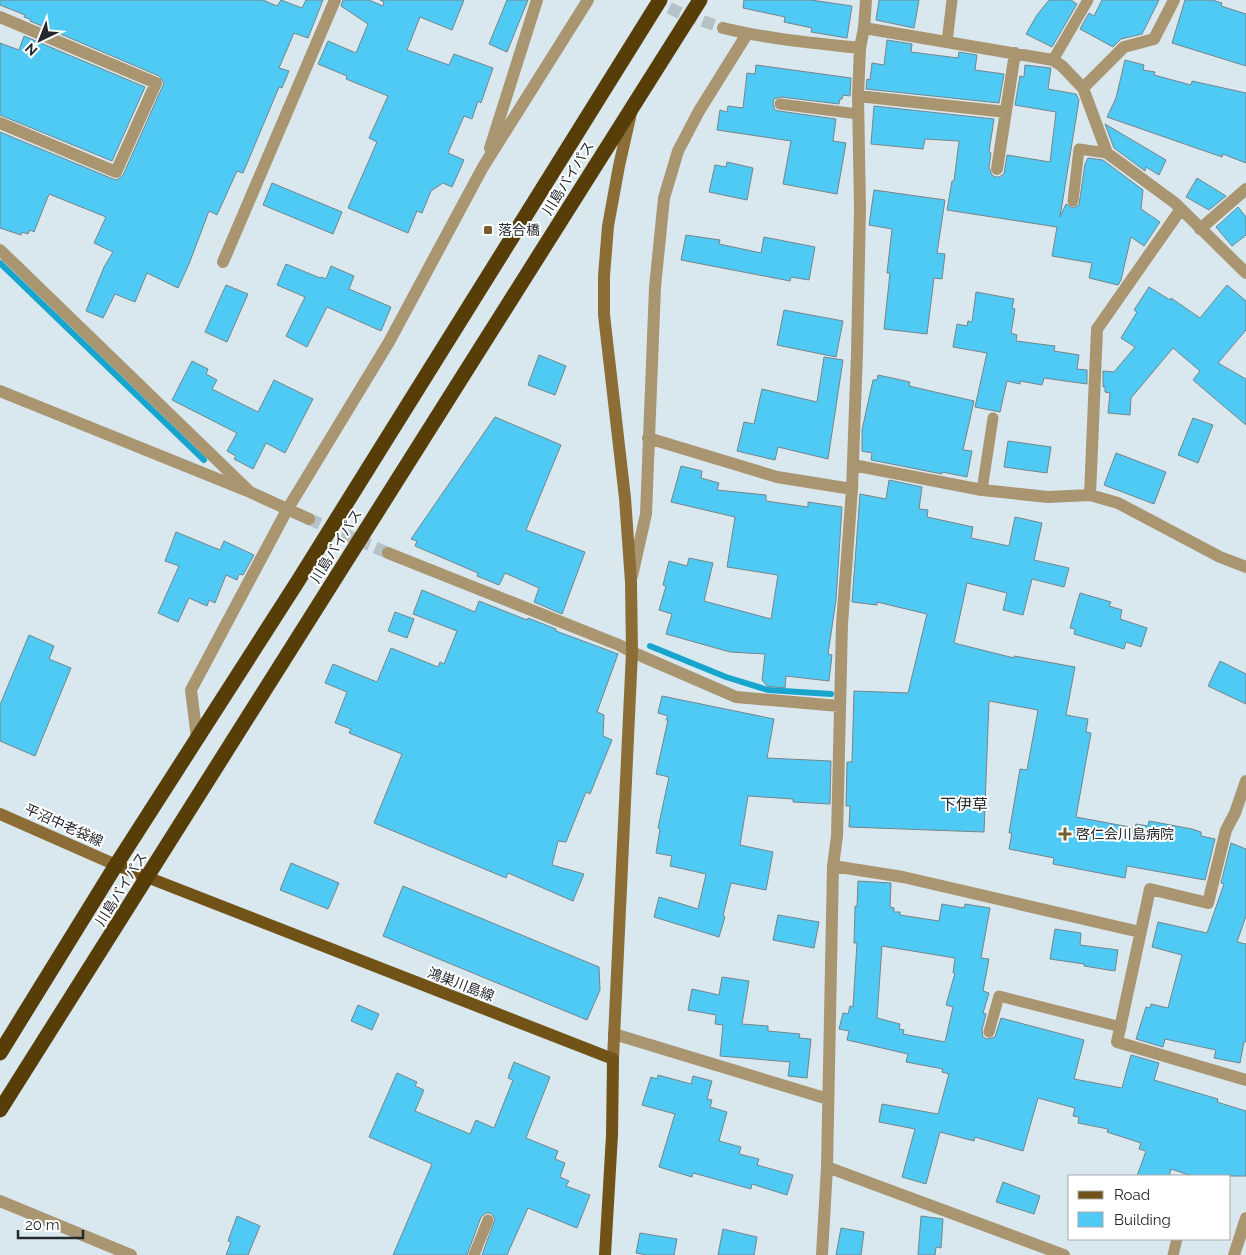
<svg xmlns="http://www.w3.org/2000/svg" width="1246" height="1255" font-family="Raleway,'Noto Sans JP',sans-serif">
	<rect width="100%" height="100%" fill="#d9e8ee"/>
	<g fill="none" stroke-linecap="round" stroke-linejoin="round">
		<!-- stream -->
		<path stroke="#17a5ce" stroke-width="6" d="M0,263l204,197
			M650,646l76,31 42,13 63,4"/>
	</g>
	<!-- building -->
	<path fill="#4fcaf5" stroke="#768489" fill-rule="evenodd" d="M0,0h263l14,6 4,-6 21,8 4,-8h17l-15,38 -14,-5 -15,35 10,3 -7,17 -3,-1 -36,86 -6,-2 -20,44 -8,-4 -20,53 -11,24 -31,-15 -12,29 -20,-8 -12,24 -17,-7 18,-44 9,-15 -19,-9 12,-26 -57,-23 -15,38 -4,-2 -2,4 -6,-2 -1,3 -21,-7v-96l113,47 4,1 6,-5 41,-92 -5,-7 -129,-55v-2l-6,-2 1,-2 -25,-10z
		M343,0h26l14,6 1,-4 -4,-2h84l-12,30 -32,-13 -13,33 42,15 5,-11 39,14 -12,35 -3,-2 -6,18 -8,-3 -16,37 16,7 -12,27 -9,-4 -12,8 -9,22 -5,-2 -9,22 -60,-25 29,-66 -8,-4 19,-42 -42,-17 1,-3 -29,-12 10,-23 28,12 12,-29 -27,-18z
		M507,0h21l-21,52 -18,-8z
		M744,0h67l41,6 -5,32 -36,-6 1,-4 -28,-6 1,-5 -42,-9z
		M879,0h40l-5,28 -38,-8z
		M1049,0h22l6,4 -25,43 -26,-13 11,-19z
		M1102,0h57l-17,34 -21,5 -8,8 -33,-18 9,-16 5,3z
		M1185,0h27l10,3 -1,3 25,8v52l-74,-23z
		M24,36l121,51 -33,74 -112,-46v-72l19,7z
		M887,40l25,4 -1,8 47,6 1,-6 18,3 -2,15 29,4 -5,29 -133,-14 1,-10 3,1 2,-17 12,2z
		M1125,60l19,5 -1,5 12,2 -1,3 37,10 1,-4 54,12v70l-23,-9 -1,3 -115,-40 9,-19z
		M756,65l95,13 -1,18 -7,-1 -1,4h-2l-1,5 -58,-7 -7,2 -1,5 2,6 4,1 57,8 -3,22 13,2 -9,51 -54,-10 8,-43 -74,-11 3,-20 7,2 1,-6 15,2 4,-35 8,1z
		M1025,65l26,3 -3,21 28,5 3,6 -19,117 6,-13 7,4 6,-3 6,-41 3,-6 15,2 40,30 -2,19 19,13 -16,24 -13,-9 -10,43 -3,5 -29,-7 3,-15 -40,-7 5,-29 -110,-17 5,-29h2l5,-40 -34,-2 -2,10 -52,-5 3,-38 120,13 -5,33 2,1 -2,15 3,7 3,2h4l5,-3 3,-19 43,7 6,-50 -41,-7 5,-29 4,1z
		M1105,124l61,36 -7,15 -13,-8 -1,4 -31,-23z
		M727,162l26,6 -6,32 -38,-8 6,-27 11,2z
		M1197,178l29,18 -17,14 -23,-13z
		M272,183l70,29 -9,22 -70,-29z
		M874,190l71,10 -8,53 8,1 -3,25 -8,-1 -7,56 -43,-5 6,-56h-3l5,-44 -23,-4z
		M1238,207l8,10v18l-14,11 -16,-19z
		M686,235l34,5 -1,4 42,9 3,-16 51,10 -6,33 -18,-3 -1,4 -109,-21z
		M286,264l34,14 1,-1 5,2 5,-13 23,10 -5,13 42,18 -10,24 -54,-24 -20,40 -21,-11 19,-39 -28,-12z
		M226,285l22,9 -21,48 -22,-10z
		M1227,285l19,16v29l-28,33 28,16v46l-53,-45 7,-9 -27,-23 -42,50 -1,17 -22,-2 2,-20 -5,-1v-5h-2v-16l11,1 21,-25 -14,-9 16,-26 -3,-2 15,-23 21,13 1,-2 29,20z
		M976,292l38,7 -2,9 3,1 -4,24 6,2 -1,6 39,5 -1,5 25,4 -2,14 10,1v14l-43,-6 -2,7 -22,-4v3l-13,-3 -7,31 -25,-5 12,-54 -34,-6 4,-23 10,2 1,-5 4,1z
		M784,310l59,11 -7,36 -59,-12z
		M539,355l27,11 -11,29 -27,-10z
		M824,357l19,3 -15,99 -50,-12 -3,13 -38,-9 7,-29 10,2 8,-35 55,13z
		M192,361l16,8 -2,5 11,6 -5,9 46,23 16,-32 39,19 -28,54 -19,-10 -13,26 -19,-10 2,-3 -9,-5 10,-18 -65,-33z
		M878,375l32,7 -1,4 65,15 -11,49 9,1 -5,26 -25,-5v2l-71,-14 1,-7 -10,-2v-21l11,-50h4z
		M495,417l66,28 -35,85 59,22 -23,62 -28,-12 5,-14 -34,-15 -6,12 -22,-9 1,-3 -63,-27 2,-5 -6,-2z
		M1193,418l20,7 -15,38 -20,-8z
		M1008,441l43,6 -4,26 -43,-6z
		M1116,453l50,19 -12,32 -50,-19z
		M681,466l21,5 -1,7 18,5 -2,7 49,5v6l42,6v-5l34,5 -6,93 -8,54 4,1 -3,26 -43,-5 -1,12 -18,-2 -5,-6 3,-26 -35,-2 -64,-18 6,-20 -13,-4 7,-24 -3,-1 6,-24 18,5 2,-8 24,5 -9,38 67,18 7,-44 -51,-8 8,-50 -64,-15z
		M889,480l33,7 -3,22 9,1 -1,7 46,10 -2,11 38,8 6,-29 27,6 -8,37 35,8 -5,19 -32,-8 -9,36 -20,-5 4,-17 -40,-10 -13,60 60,15v-2l61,11 -9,48 22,4 -2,13 5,1 -15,84 59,11 1,-4 12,2 1,-5 43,8 9,3v4l14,3 -10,41 -78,-14 -2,12 -72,-14 1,-6 -45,-9 3,-16h-3l11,-64 7,1 11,-60 -49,-9 -5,131 -135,-5 1,-21h-4l1,-44h5l2,-71 54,2 19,-79 -50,-12v3l-25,-3 8,-108 26,5z
		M176,532l44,18 4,-9 30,14 -11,20 -4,-1 -2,6 -11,-5 -11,28 -6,-3 -2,6 -18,-8 -11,24 -20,-9 21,-47 -14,-5z
		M422,590l53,22 4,-11 48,19 1,-2 28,11v2l62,23 -21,58 7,3 -1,21 9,4 -22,54 -4,-2 -20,50 -8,-1 -6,24 32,9 -11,27 -65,-28 -2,5 -132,-55 28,-69 -53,-21 2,-4 -16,-6 12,-31 -22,-9 8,-19 44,18 14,-34 47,19 2,-5 4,2 13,-33 -44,-17z
		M1080,593l31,9 -2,4 13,4 -2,9 27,9 -6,19 -15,-5 -2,7 -50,-15 1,-5 -5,-1z
		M395,612l19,7 -7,19 -19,-7z
		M29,635l25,11 -5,13 22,9 -36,88 -35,-15v-36z
		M1220,661l26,13v30l-38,-18z
		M662,696l112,23 -7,39 64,3 -1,43 -37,-2v-3l-45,-3 -8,49 33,7 -7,38 -35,-7 -8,33 2,1 -6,20 -65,-20 5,-20 39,12 8,-35 -36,-8 2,-10 -16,-3 4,-24 -2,-1 11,-51 -13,-3 12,-54h-2l2,-4 -10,-3z
		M1231,843l15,6v67l-9,26 9,2v98h-2l-4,21 -26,-5 2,-8 -51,-11 -2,8 -27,-8 10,-32 4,1 1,-4 17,4 14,-53 -30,-8 6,-25 49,11 17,-49 -3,-1z
		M291,863l48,20 -11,26 -48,-19z
		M858,881l33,2 -1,24 4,1v4h6v3l39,6 3,-17 22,4 1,-4 25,4 -9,50 8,1 -6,32 6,2 -6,20 3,1 -4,16 1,7 4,2 8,-2 6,-19 83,22 -10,39 48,9 9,-33 28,8 -5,17 64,19 -1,3 29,9v65h-54l-21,-7 -2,7h-32l9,-25 -7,-2 2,-6 -34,-11 1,-3 -30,-6 1,-6 -6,-1 2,-8 -37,-10 -15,53 -48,-14 -1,4 -34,-9 -14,52 -24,-7 13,-48 -36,-7 3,-18 56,10 11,-40 -7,-2 1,-3 -37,-7 2,-8 -61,-14 2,-9 -10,-2 4,-16 5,1 2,-8 3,1 4,-64h-3l1,-37 2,1zM882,946l73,12 -2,15h2l-9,32 7,2 -8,35 -42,-8 1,-4 -5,-1 1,-5 -23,-6z
		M403,886l196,81 1,23 -13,30 -204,-84z
		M778,915l41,7 -5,26 -41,-8z
		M1055,929l26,4 -1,12 38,5 -3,21 -31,-5v-2l-34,-5z
		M722,977l27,4 -7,43 26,2v5l32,3 -1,4 12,1 -4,39 -19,-2 2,-14 -70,-6 3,-31 -8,-1 1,-9 -28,-5 4,-21 27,6z
		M358,1005l21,9 -7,16 -21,-9z
		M514,1062l36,15 -24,61 32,13 -3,8 10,4 -5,14 9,4 -3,5 24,9 -13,33 -49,-20 -21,47h-25l13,-36 -4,-6h-5l-5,4 -14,38h-74l39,-91 -63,-27 28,-64 20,9 -2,4 9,4 -9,21 55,23 6,-14 18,8 19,-48 -5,-2z
		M658,1075l33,9 2,-8 19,5 -5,18 5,1 -2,7 17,5 -8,29 22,6 -2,7 20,5 -2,6 36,10 -6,20 -35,-11 -1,5 -54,-15 -4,-1 -1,4 -33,-10 16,-53 -33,-9 9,-28 6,2z
		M1003,1182l37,14 -6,18 -38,-12z
		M237,1216l23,10 -12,29h-22l5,-13 -3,-1z
		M921,1216l22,3 -2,29 -5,-1 -1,8h-17z
		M841,1228l23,4 -3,23h-25z
		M723,1229l34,8 -3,18h-36z
		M640,1233l37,6 -3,16h-27l-11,-2z"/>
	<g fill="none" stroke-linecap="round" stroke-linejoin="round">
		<!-- street-tunnel -->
		<path stroke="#b5c2c7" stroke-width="12" stroke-dasharray="12 6" stroke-linecap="butt" d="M653,0l27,13 43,15
			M309,519l79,34"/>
		<!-- lane -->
		<path stroke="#aa9571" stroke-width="11" d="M947,42l5,-42
			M1053,60l35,-60
			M780,104l78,10
			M1073,201l6,-52 28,4
			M982,490l11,-72
			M989,1032l10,-36 122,31
			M474,1255l14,-35
			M1173,1255l4,-16"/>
		<!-- street -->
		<path stroke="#aa9571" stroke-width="12" d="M0,17l156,66 -40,89 -116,-49
			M723,28c45,11 91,15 137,20
			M864,28l189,32 9,6 21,22 24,65 68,50 71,70
			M1083,88l41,-41 30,-8 20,-39
			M858,96l148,16
			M490,148l47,-148
			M997,169l18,-116
			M1200,229l46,-40
			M0,250l250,242
			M223,262l112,-262
			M0,391l250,101 59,27
			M648,438l129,39 75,12
			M853,465l129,25 66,7 42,-2 28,8 102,54 26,10
			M1090,495l7,-166 84,-120
			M388,553l231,92 13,7 104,45 103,9
			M632,576l14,-62 9,-227 9,-89 14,-47 21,-40 48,-77
			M197,738l-6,-48 96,-180 102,-168 94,-175 105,-167
			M1246,781l-11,32 -9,17 -18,73 -58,-14 -33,153 129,38
			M833,866l70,11 237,55
			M614,1034l214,65
			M827,1167l237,88
			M0,1201l131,54
			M822,1255l5,-88 6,-301 4,-30 5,-212 10,-135 5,-136 3,-144 -2,-113 2,-48 4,-20 2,-28
			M1234,1255l12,-37"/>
		<!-- secondary -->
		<path stroke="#8c6d35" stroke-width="12" d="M0,814l116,51
			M613,1059l19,-407 -1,-70 -6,-84 -21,-183v-39l4,-50 11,-60 12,-53"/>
		<!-- primary -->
		<path stroke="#715318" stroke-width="12" d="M116,865l497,194 -1,76 -7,120"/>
		<!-- highway -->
		<path stroke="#573e09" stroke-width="15" d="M0,1053l116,-188 182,-284 362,-581
			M0,1110l700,-1110"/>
	</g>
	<!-- markers -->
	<g fill="#765c2e" stroke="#fff" stroke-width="2">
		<rect x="483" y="225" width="10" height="10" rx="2.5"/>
		<path d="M1062.5 826.5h5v5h5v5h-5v5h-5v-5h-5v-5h5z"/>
	</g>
	<g text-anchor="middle" stroke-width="4" stroke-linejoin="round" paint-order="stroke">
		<!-- street labels -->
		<g font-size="14" fill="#23292c" stroke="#fff">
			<text transform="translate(568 178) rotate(-58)" y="5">川島バイパス</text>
			<text transform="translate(336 546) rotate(-58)" y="5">川島バイパス</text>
			<text transform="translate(64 825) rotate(24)" y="5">平沼中老袋線</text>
			<text transform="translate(121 889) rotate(-58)" y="5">川島バイパス</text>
			<text transform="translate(461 984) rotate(21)" y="5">鴻巣川島線</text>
		</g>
		<!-- poi labels -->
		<g font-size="14" fill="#23292c" stroke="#fff" text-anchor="start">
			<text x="498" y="235">落合橋</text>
			<text x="1076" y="839">啓仁会川島病院</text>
		</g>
		<!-- quarter labels -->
		<g font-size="16" fill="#23292c" stroke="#fff">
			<text x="964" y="810">下伊草</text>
		</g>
	</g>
	<!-- legend -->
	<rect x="1068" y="1175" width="162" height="65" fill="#ffffff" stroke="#a7a9ab"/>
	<rect x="1078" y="1191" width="25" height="8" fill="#715318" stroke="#a7a9ab"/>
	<text x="1114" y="1200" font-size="15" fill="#23292c">Road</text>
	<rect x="1078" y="1212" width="25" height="15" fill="#4fcaf5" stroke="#a7a9ab"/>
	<text x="1114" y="1225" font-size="15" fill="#23292c">Building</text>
	<!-- north arrow -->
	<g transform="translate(40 40) rotate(223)" stroke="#ffffff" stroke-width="4" paint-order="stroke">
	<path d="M0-4L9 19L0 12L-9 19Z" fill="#23292c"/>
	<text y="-8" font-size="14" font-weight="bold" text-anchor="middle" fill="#23292c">N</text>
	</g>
	<!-- scale -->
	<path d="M18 1230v8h65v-8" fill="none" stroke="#23292c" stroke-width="2.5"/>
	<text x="25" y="1230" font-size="15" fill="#23292c" stroke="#ffffff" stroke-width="4" paint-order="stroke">20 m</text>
</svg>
